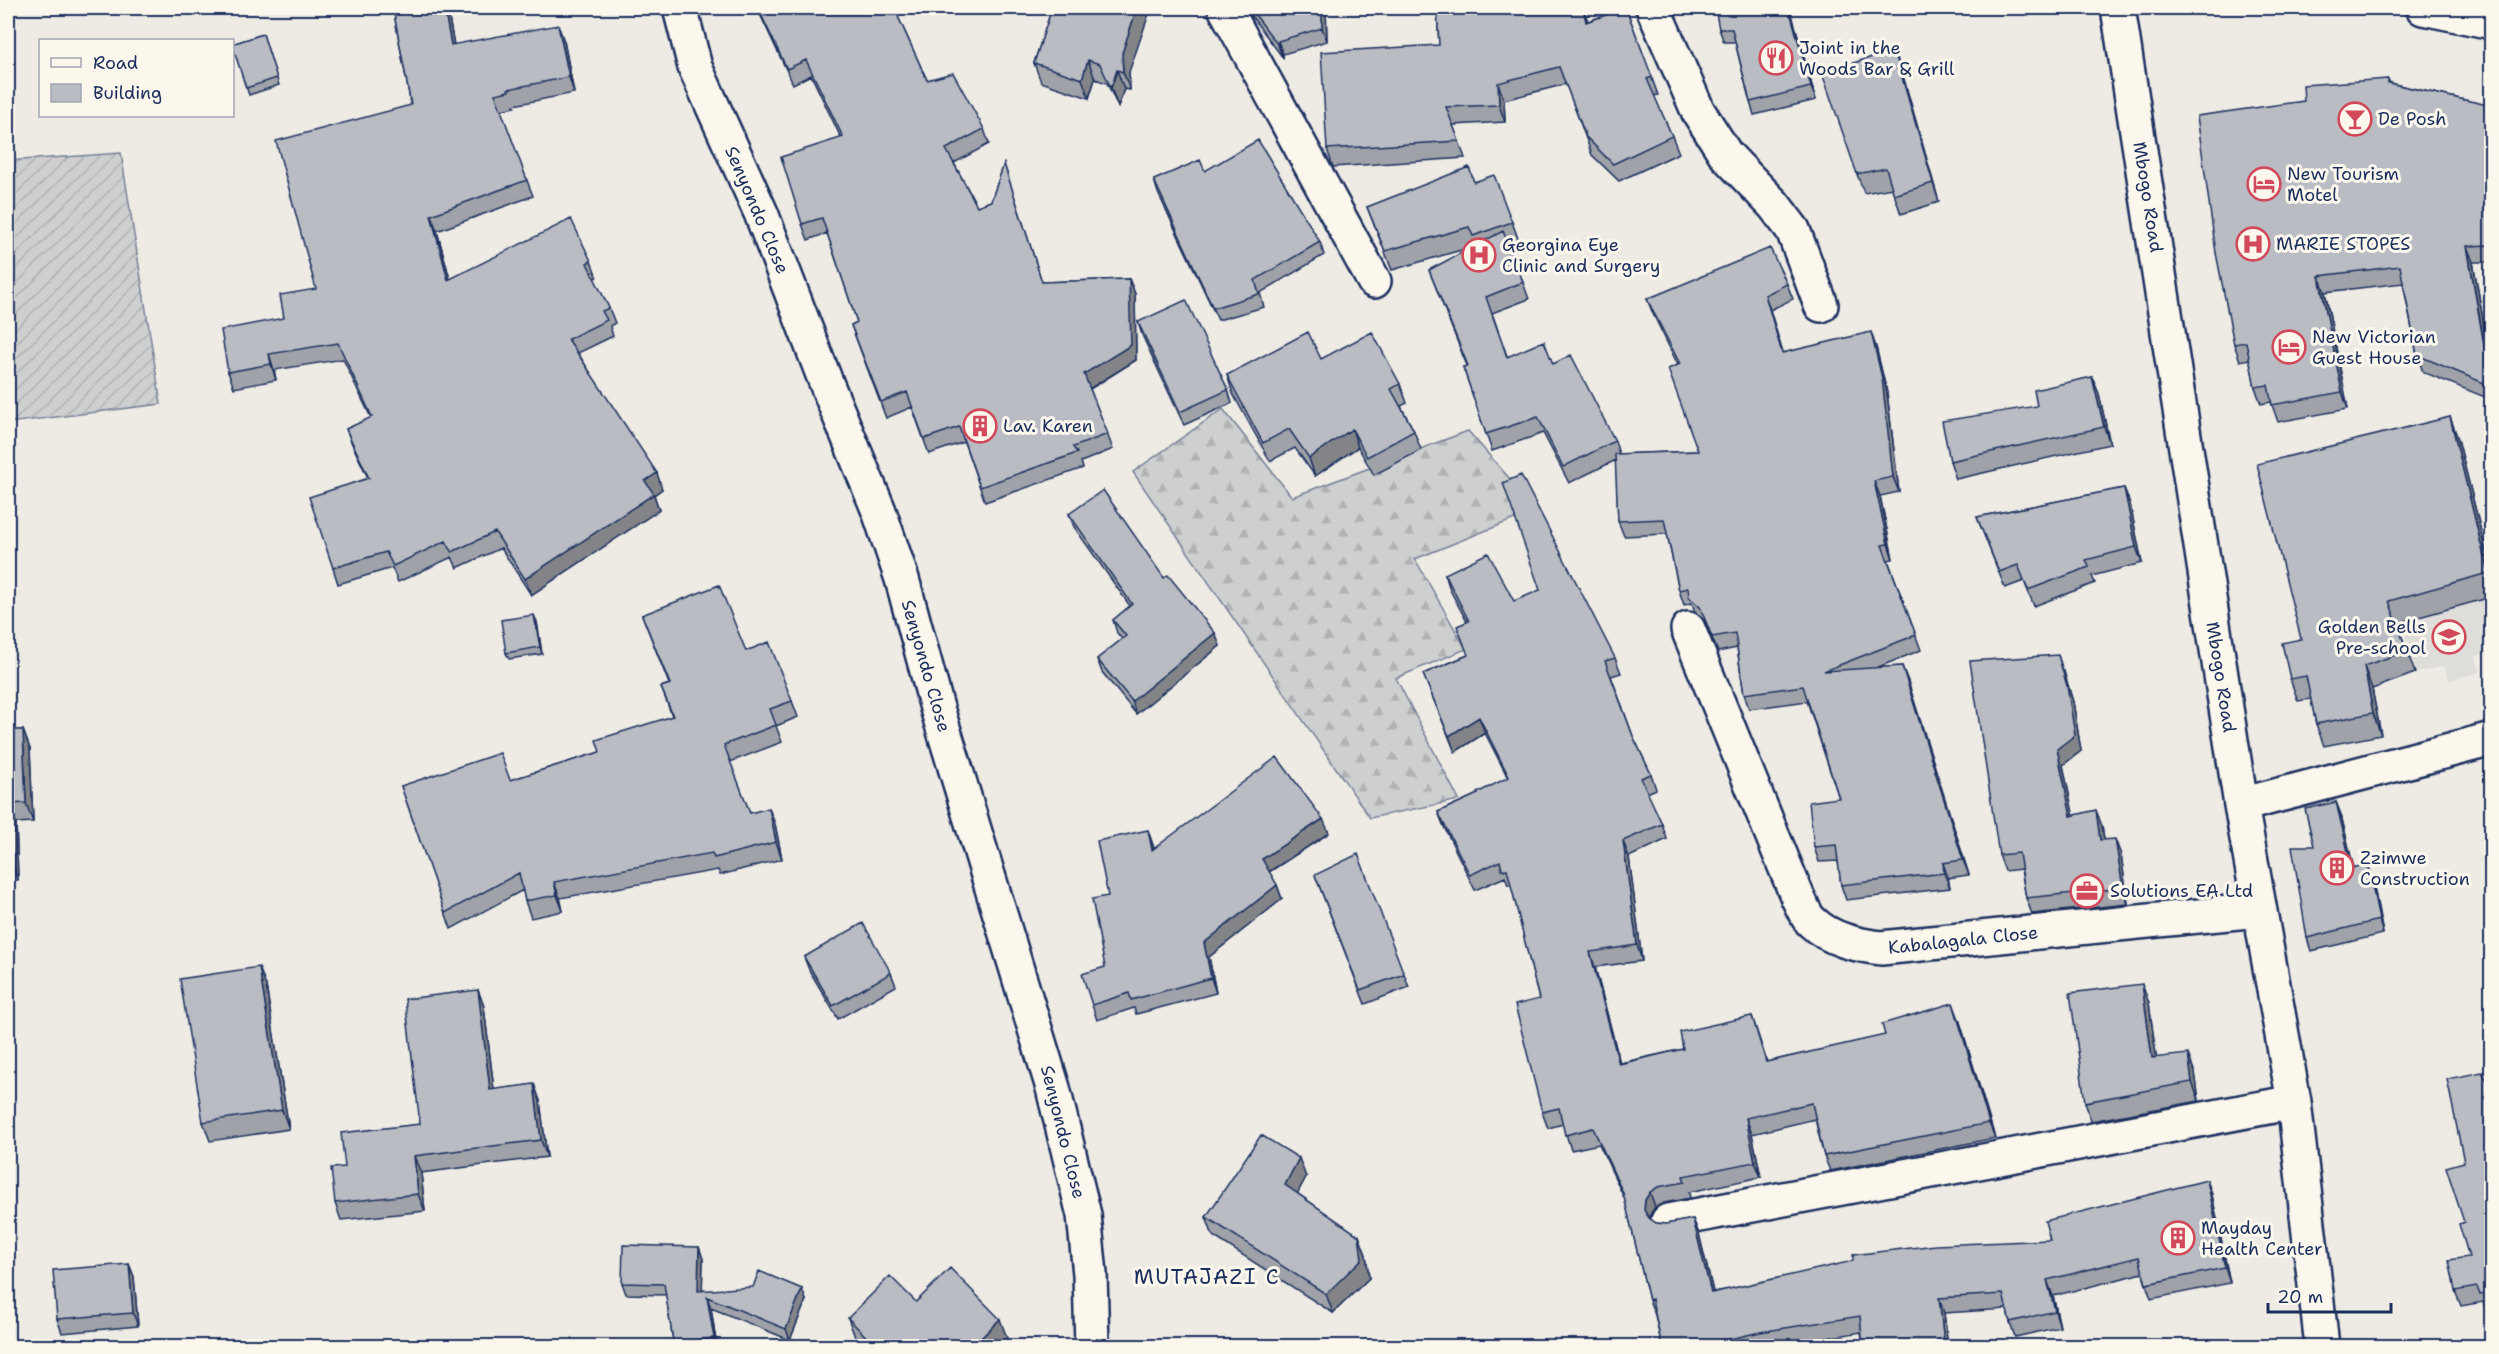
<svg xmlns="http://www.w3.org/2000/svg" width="2499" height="1354" font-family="'Shantell Sans',sans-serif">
	<defs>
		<pattern id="forest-firs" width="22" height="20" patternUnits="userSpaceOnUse" patternTransform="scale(1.5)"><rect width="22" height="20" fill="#cecfcf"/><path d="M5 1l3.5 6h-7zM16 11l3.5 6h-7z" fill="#b0b2b4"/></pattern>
		<pattern id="garden-furrows" width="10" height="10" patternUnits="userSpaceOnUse" patternTransform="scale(1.5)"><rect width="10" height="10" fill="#cecfcf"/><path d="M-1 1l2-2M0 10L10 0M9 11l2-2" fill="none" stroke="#b0b2b4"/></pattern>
	</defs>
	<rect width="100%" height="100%" fill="#eeebe4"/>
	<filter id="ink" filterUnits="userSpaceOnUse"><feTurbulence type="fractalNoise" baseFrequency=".0167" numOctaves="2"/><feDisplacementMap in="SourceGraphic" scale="12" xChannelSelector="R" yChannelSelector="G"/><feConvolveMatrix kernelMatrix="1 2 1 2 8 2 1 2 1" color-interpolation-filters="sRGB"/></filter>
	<g filter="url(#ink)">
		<!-- built -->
		<path fill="#deddda" d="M2491,597v55l-15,4 4,16 -31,8 -5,-14 -29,7 -13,-52z"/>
		<!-- forest -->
		<path fill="url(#forest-firs)" stroke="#747f96" stroke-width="1.5" d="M1223,409l69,88 176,-66 69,79 -122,49 51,90 -70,29 63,122 -89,18 -237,-346z"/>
		<!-- garden -->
		<path fill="url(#garden-furrows)" stroke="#747f96" stroke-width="1.5" d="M121,153l40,251 -153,19v-262z"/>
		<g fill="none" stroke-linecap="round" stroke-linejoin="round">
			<!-- minor casing -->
			<g stroke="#1b2f5e" stroke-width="38">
				<path id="minor" d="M680,8l15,59 66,146 66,172 52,126 23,68 35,129 116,380 31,127 6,59 2,72
					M1225,8l149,273
					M1653,8l45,103 28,44 48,50 19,25 28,75
					M2118,8l123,797 53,297 28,244
					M2423,8l69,14
					M1688,629l110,269c4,7 7,18 14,24 19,18 45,23 69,26l377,-38
					M2241,805l251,-66
					M1668,1221l626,-119"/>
			</g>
			<!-- minor -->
			<use href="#minor" stroke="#fbf7ec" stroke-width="33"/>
		</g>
		<!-- wall -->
		<path fill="#9fa2a8" stroke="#1b2f5e" stroke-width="1.5" d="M393,8h54l7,37 110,-4 10,52 -60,12 1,2 -15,3 33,86 -96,35 13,48 141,-18 6,16 -3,1 15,30 6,15 -5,3 3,10 -35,17 84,136 -8,6 5,15 -128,85 -30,-47 -44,20 -5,-11 -54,25 -6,-14 -54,16 -5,-16 35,-90 -16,-34 -6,-15 25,-11 -28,-59 -69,11 2,10 -42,8 -6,-16 88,-83 95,-184z
			M757,8h137l33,72 57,49 5,15 -35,19 23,43 14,-5 13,-37 38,118 87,-3 6,15 1,66 -46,29 23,60 -32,13 2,6 -98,34 -21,-60 -35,12 -17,-47 -26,11 -35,-93 6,-3 -30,-89 -19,7 -6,-16 39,-86 -30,-63 -18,9z
			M1052,8l77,64 1,18 -6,-1 -6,18 -11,-24 -12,-4 -6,19 -48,-16 -7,-19z
			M1246,8h80l1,33 -44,13v4l-33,-44z
			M1437,8h112l2,3 37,10 38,-13 32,87 -4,1 18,40 7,17 -60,28 -27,-26 -26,-71 -62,16 1,22 -52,3 12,33 -132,9 -6,-18 112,-104z
			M1790,8l26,92 -62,15 -4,-13 -15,-60h-11l-5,-13z
			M263,34l16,51 -30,10 -17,-51z
			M1901,69l38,133 -38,12 -9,-26 -28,5 -7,-19z
			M2388,79l2,4 102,23v156h-19l19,109v29l-69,-28 -6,-17 -14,-72 -78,9 23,117 -70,13 -7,-20 -10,2 -6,-17 -5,-28 -10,2 -6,-17 70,-243z
			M1205,171l115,71 4,13 -64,38 4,14 -46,13 -60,-127 -4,-13z
			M1474,182l38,40 7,19 -10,3 20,55 -37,14 15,43 46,8 62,77 4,13 79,-3 -20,-86 -25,-51 -6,-15 140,-15 6,15 -23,11 13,43 93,-6 11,46 12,99 -19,4 13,63 -5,1 33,90 -45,18 26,-2 67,209 -21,3 2,10 -104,12 -5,-15 -3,-24 -19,1 -5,-15 25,-49 -32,-97 -58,8 -5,-15 -7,-46 -19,4 -13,-31 -10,-9 -3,-9 -8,2 -5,-15 -12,-56 -43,2 -6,-15 -2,-61 -47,23 -26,-50 -51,18 -29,-84 4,-1 -38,-96 46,-24 -83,24 -25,-63z
			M1138,322l90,68 4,13 -48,22 -42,-90z
			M1321,359l79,25 7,19 -6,3 13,25 7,19 -47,25 -16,-28 -43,29 -20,-28 -25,13 -37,-67 -6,-19z
			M2092,377l7,17 11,50 -154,35 -6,-18 87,-55z
			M2450,417l8,22 34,137v21l-95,26 18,50 -43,16 9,46 -57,11 -8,-22 -5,-25 -13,2 -8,-22 11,-40z
			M2124,488l6,16 12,59 -50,13 3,7 -61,23 -10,-25 -19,7 -28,-71z
			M1069,514l95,64 56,68 -84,68 -34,-42 -5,-13 25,-20 -5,-6 -4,-13 17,-14 -56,-79z
			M1445,574l69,27 101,57 6,15 -10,3 22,60 18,38 5,15 -9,4 15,31 5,15 -38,18 13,104 -47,6 25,96 63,-14 69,-33 15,46 192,-43 36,119 -165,33 -6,-15 -9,-37 -63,15 9,43 -72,15 1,6 -26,5 -9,4 -5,8v4l6,4 10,1 27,-5 6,15 14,58 337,-52 157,-60 5,15 18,88 -79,16 -5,-15 -3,-11 -90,23 7,31 -45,10 -5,-15 -3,-13 -63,4 4,34h-85l-2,-15 -88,15h-111l-7,-32 -6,-15 -24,-100 -26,-56 -28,6 -8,-26 -15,4 -6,-16 -3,-113 -28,-115 -3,1 -3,-8 -30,13 -31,-63 -6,-15 40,-18 30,-16 -23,-45 -30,19 -32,-78 45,-19 -1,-33 -17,-32z
			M642,615l104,36 46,50 6,16 -22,9 6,16 -52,20 20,51 25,11 7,35 -62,16 -2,-5 -158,28 3,13 -32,7 -6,-17 -2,-11 -72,39 -50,-143 109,-6 90,-28 72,-36 -11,-29 8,-3z
			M537,622l5,32 -33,5 -3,-6z
			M2064,671l9,31 8,49 -18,14 10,51 29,10 2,14 17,15 7,49 -96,10 -6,-16 -5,-29 -16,2 -6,-16z
			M8,730h15l7,19 3,73 -17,1 2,57h-10z
			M2336,802l5,13 12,52 19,10 11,57 -72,17 -4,-13 7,-92z
			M1329,833l-60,39 8,13 5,14 -73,58 7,36 -80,21 -2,-6 -37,12 -5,-15 13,-38 3,-71 45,-51 1,4z
			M1315,875l89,99 5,13 -44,17z
			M804,957l87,16 5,13 -58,33 -29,-49z
			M266,986l23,143 -79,12 -7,-19z
			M478,990l6,17 10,83 40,-6 6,17 7,56 -126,16 4,38 -84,9 -6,-17 10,-36 75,-43z
			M2149,1003l7,55 39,15 4,28 -108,20 -6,-19z
			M2492,1084v225l-6,2 -3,-9 -22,4 -6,-15 14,-34 -5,-35v-60l26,-77z
			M1306,1177l-9,16 62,43 7,19 3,23 -36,35 -120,-77 -7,-19z
			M699,1247l4,12 -1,31 104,10 -16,40 -79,-32 6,39h-43l-8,-52 -40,-1 -4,-11z
			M129,1264l5,13 4,49 -76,7 -5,-14z
			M916,1302l91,36 -8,9h-135l-9,-10 -7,-19z"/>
		<!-- shaded-wall -->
		<path fill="#828488" stroke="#1b2f5e" stroke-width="1.5" d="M444,8h3l10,53 -6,-16z
			M1137,8h14l-22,64 1,18 -7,-18 -1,-19z
			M1322,8h4l1,33 -5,-13z
			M1583,8l5,13 5,19 -7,-18z
			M1789,8h1l26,92 -5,-13z
			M558,25l6,16 10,52 -5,-16z
			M1278,41l5,13v4l-5,-13z
			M1894,50l7,19 38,133 -6,-19z
			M1088,60l7,19 -6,19 -7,-19z
			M1117,70l7,19 -6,18 -7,-19z
			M1498,83l6,17 1,22 -6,-17z
			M431,215l6,16 17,64 -6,-15z
			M2467,246l6,16 19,109v17z
			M2319,276l6,16 23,117 -6,-17z
			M1129,279l6,15 1,66 -47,29 -5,-15z
			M1765,295l5,15 17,58 -5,-15z
			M1871,332l5,15 11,46 12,99 -6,-15z
			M269,354l5,16 2,10 -5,-16z
			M2092,377l7,17 11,50 -6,-17z
			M2450,417l8,22 34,137v7l-4,-10z
			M1352,429l6,18 -43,29 -6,-18z
			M657,473l5,16 -8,6 5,15 -128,85 -6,-16 120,-98z
			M1874,481l6,15 13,63 -5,-15z
			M2124,488l6,16 12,59 -6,-16z
			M534,615l3,7 5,32 -2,-7z
			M1215,633l5,13 -84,68 -4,-13z
			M2058,655l15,47 8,49 -18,14 14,67 -6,-16 -14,-67z
			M1902,666l6,15 61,194 -6,-15z
			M2364,666l8,23 9,46 -8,-22z
			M1479,717l6,16 -30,19 -6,-16z
			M23,730l7,19 3,73 -7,-19z
			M2336,802l5,13 16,66 -5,-13z
			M9,804l7,19 2,57 -7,-19z
			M769,808l6,16 7,35 -6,-17z
			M2096,810l6,16 4,30 -6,-16z
			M1323,819l6,14 -62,40 -5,-14z
			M1148,830l5,15 4,20 -5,-15z
			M2115,839l6,16 7,49 -5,-16z
			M1623,841l6,16 13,104 -5,-16z
			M1943,863l5,15 2,10 -6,-15z
			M2368,864l4,13 11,57 -4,-14z
			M554,882l6,16 3,13 -6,-16z
			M1277,885l5,14 -73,58 7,36 -5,-15 -7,-35z
			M1590,952l5,15 29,112 -5,-15z
			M259,967l7,19 23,143 -7,-19z
			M2142,984l7,19 10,74 -7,-19z
			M478,990l6,17 12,100 -6,-17z
			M1953,1003l6,16 36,119 -6,-15z
			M2188,1054l7,19 4,28 -7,-19z
			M534,1084l6,17 7,56 -6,-17z
			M1746,1118l6,16 9,43 -6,-15z
			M414,1156l7,17 4,38 -7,-17z
			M1299,1158l7,19 -14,27 -7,-19z
			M2207,1180l5,15 18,88 -5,-15z
			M1650,1192l5,15 -5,8v10l-6,-15 1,-10z
			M1693,1219l6,15 18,74 -6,-15z
			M1359,1236l7,19 3,23 -36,35 -7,-19z
			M699,1247l4,12 -1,43 -4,-11z
			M129,1264l5,13 4,49 -5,-13z
			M2047,1280l6,16 7,31 -5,-16z
			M802,1289l4,11 -16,40 -4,-11z
			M707,1297l4,11 6,39 -3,-9z
			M1939,1298l5,15 4,34h-3l-1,-4z
			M1000,1319l7,19 -8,9h-27z"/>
		<!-- building -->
		<path fill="#b9bcc3" stroke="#1b2f5e" stroke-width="1.5" d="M393,8h51l7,37 107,-20 11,52 -61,12 1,2 -14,3 32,86 -96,35 17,65 123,-61 20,42 -4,2 22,45 -7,3 5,9 -39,19 89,134 -12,8 9,13 -129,85 -30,-47 -43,20 -6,-11 -53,25 -7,-14 -53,16 -24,-71 60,-19 -23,-49 26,-12 -34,-74 -69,11 2,10 -43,8 -7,-42 63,-12 -4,-23 36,-6 -40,-148 135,-36z
			M758,8h136l33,72 26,-7 31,56 -38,20 31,57 14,-5 13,-37 38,118 87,-3 2,66 -47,29 24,60 -35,13 4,6 -97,34 -21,-60 -35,12 -17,-47 -26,10 -30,-77 6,-3 -35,-104 -20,6 -21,-67 62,-20 -37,-77 -19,9z
			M1052,8h85l-15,45 1,19 -6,-2 -6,18 -11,-24 -12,-4 -6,19 -48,-16z
			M1250,8h72v20l-44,13v4z
			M1437,8h112l1,3 16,-3h17l3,14 40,-14 26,69 -5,2 25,57 -59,28 -27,-27 -27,-70 -61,16 1,22 -53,2 13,34 -132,8 -6,-97 118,-7z
			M1715,8h74l22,79 -61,15 -18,-73h-13z
			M263,34l14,44 -31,10 -14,-44z
			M1894,50l39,133 -39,12 -8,-27 -29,6 -35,-101z
			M2388,79v4l104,23v139l-25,1 24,140 -74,-31 -17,-89 -81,10 23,116 -70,13 -4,-20 -13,2 -9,-45 -12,2 -18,-91 -19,-137 107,-15 -1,-16z
			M1258,140l62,102 -65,38 4,14 -46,14 -59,-128 46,-20 5,11z
			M1469,167l5,15 20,-7 18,47 -39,14 -4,-9 -84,24 -18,-44z
			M1503,231l20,51 -37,15 21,60 37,-16 9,23 18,-9 44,86 -52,26 -25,-50 -52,17 -23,-67 5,-1 -39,-96z
			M1770,248l17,36 -22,11 17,58 89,-21 11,46 11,99 -19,4 14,63 -6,1 34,90 -92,36 78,-5 61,194 -20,3 1,10 -103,12 -5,-40 -22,2 -5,-45 30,-4 -36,-112 -59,8 -9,-61 -23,4 -12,-30 -11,-10 -1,-9 -9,2 -15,-71 -46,2 -3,-67 83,-3 -30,-82 12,-5 -33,-65z
			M1186,300l42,90 -48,22 -42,-90z
			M1308,332l13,27 51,-27 28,52 -9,5 23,42 -47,26 -15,-28 -43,29 -20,-29 -26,14 -36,-68z
			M2092,377l12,50 -154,34 -8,-40 95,-15 -3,-16z
			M2450,417l38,156 -99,28 18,50 -43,15 9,47 -57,11 -10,-48 -16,3 -8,-36 19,-4 -44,-175z
			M1521,475l94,183 -10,3 28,75 18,38 -10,4 21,46 -39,17 14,104 -47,7 29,112 64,-15 -3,-17 72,-16 14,46 119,-27 -3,-11 71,-21 36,120 -165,33 -12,-53 -66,15 9,44 -72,14 2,6 -27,5 -8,5 -5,8 -1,10 5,8 7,5 10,1 27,-5 18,74 142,-32v-6l83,-10 114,-5 -5,-19 162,-41 18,88 -79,16 -7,-27 -92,23 8,31 -45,11 -7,-28 -64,4 5,45 -33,4h-48l-3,-31 -100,16 -64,15h-34l-10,-48 -3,1 -26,-107 -30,-65 -28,7 -6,-27 -17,4 -27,-107 24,-6 -32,-130 -5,1 -2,-9 -30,14 -32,-63 40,-18 -1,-1 32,-16 -30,-60 -30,19 -26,-62 45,-19 -11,-29 12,-5 -24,-47 43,-21 26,48 26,-11 -37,-107z
			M2124,488l12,59 -50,13 3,7 -61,23 -10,-25 -19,7 -22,-55z
			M1103,490l61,88 4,-3 47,58 -83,68 -35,-42 29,-23 -13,-16 19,-16 -63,-90z
			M719,585l27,66 23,-9 23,59 -22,8 6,16 -52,20 26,68 19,-5 7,34 -62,16 -2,-5 -158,29 3,13 -32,6 -6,-28 -74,40 -44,-127 99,-33 10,27 90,-28 -4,-12 77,-24 -12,-29 9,-3 -28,-69z
			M534,615l6,32 -34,6 -5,-33z
			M2058,655l9,31 8,49 -18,14 14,67 25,-6 4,30 15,-1 8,49 -97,10 -7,-45 -20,2 -29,-194z
			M8,730h15l3,73 -17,1 2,57h-3z
			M1277,757l46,62 -61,40 15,26 -73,58 7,35 -80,22 -2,-7 -37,12 -10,-31 23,-7 -13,-68 16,-3 -11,-55 51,-11 4,20z
			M2336,802l16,66 16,-4 11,56 -72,18 -15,-92h22l-9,-37z
			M1358,854l46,120 -44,16 -45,-115z
			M863,923l28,50 -58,33 -29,-49z
			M259,967l23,143 -79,12 -23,-143z
			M2142,984l10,74 36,-4 4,28 -107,20 -15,-109z
			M478,990l12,100 44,-6 7,56 -127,16 4,38 -83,9 -4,-35 14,-1 -4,-34 79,-9 -15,-125z
			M2482,1072l8,13 2,-1v209l-12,2 -3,-8 -22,4 -6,-31 20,-3 -10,-33 5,-2 -18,-55 18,-5 -17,-83z
			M1261,1135l38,23 -14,27 74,51 3,23 -36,35 -120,-77z
			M623,1245l76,2 -1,44 55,-4 6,-16 43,18 -16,40 -79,-32 7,41 -18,2v7h-22l-10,-63 -42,-1z
			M129,1264l4,49 -76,6 -4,-49z
			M950,1268l50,51 -28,28h-96l-28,-29 42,-42 26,26z"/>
	</g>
	<!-- icons -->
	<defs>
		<g id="restaurant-ring" transform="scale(1.725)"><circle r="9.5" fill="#fbf7ec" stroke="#d1495b" stroke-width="1.5"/><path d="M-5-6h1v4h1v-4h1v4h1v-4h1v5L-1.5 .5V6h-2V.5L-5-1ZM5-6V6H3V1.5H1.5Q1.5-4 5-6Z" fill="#d1495b"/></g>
		<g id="bar-ring" transform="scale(1.725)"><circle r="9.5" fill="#fbf7ec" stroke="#d1495b" stroke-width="1.5"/><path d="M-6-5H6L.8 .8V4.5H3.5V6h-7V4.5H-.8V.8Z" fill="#d1495b"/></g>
		<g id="hotel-ring" transform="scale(1.725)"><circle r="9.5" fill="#fbf7ec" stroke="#d1495b" stroke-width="1.5"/><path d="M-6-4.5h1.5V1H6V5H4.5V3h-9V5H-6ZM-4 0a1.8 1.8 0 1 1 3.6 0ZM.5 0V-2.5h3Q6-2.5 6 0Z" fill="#d1495b"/></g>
		<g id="hospital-ring" transform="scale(1.725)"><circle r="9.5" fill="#fbf7ec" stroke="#d1495b" stroke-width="1.5"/><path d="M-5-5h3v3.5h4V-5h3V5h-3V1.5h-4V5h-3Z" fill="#d1495b"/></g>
		<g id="building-ring" transform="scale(1.725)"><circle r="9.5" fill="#fbf7ec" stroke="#d1495b" stroke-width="1.5"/><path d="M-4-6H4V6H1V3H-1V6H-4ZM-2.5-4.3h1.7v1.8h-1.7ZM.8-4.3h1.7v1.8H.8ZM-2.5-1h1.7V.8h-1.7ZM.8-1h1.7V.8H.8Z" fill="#d1495b"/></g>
		<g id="school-ring" transform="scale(1.725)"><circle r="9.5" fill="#fbf7ec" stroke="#d1495b" stroke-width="1.5"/><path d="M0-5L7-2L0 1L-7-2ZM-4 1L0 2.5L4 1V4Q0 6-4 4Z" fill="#d1495b"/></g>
		<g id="office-ring" transform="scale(1.725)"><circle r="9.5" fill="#fbf7ec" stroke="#d1495b" stroke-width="1.5"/><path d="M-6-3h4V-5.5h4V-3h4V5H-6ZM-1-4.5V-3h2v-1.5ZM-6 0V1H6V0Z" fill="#d1495b"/></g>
	</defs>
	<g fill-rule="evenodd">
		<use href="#restaurant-ring" x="1776" y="58"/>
		<use href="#bar-ring" x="2355" y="119"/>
		<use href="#hotel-ring" x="2264" y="184"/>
		<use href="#hospital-ring" x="2253" y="244"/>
		<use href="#hospital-ring" x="1479" y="255"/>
		<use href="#hotel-ring" x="2289" y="347"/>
		<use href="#building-ring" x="980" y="426"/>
		<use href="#school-ring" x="2449" y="637"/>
		<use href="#building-ring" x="2337" y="868"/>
		<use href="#office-ring" x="2087" y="891"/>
		<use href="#building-ring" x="2178" y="1238"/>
	</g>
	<g text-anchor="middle" stroke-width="6" stroke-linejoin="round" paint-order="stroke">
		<!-- poi labels -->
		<g font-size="18" fill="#1b2f5e" stroke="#fbf7ec" text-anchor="start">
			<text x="1799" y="54">Joint in the<tspan x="1799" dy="21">Woods Bar &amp; Grill</tspan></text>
			<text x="2378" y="125">De Posh</text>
			<text x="2287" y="180">New Tourism<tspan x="2287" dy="21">Motel</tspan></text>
			<text x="2276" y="250">MARIE STOPES</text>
			<text x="1502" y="251">Georgina Eye<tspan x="1502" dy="21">Clinic and Surgery</tspan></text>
			<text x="2312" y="343">New Victorian<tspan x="2312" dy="21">Guest House</tspan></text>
			<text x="1003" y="432">Lav. Karen</text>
			<text x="2426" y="633" text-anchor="end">Golden Bells<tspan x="2426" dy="21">Pre-school</tspan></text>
			<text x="2360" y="864">Zzimwe<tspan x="2360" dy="21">Construction</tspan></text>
			<text x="2110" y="897">Solutions EA Ltd</text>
			<text x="2201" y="1234">Mayday<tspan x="2201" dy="21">Health Center</tspan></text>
		</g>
		<!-- street labels -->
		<g font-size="18" fill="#1b2f5e" stroke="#fbf7ec">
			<text transform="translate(2148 197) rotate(81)" y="6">Mbogo Road</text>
			<text transform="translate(757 210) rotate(67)" y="6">Senyondo Close</text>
			<text transform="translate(926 666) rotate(74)" y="6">Senyondo Close</text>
			<text transform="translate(2221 677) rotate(81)" y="6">Mbogo Road</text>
			<text transform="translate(1963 940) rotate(-6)" y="6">Kabalagala Close</text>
			<text transform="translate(1063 1132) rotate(76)" y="6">Senyondo Close</text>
		</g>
		<!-- quarter labels -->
		<g font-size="21" letter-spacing="1.5" fill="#1b2f5e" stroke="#fbf7ec">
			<text x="1207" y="1284">MUTAJAZI C</text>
		</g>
	</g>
	<!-- margin -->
	<rect width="2499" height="1354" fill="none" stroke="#fbf7ec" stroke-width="30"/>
	<rect x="15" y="15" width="2469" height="1324" fill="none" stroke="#1b2f5e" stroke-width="2" filter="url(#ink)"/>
	<!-- legend -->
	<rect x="39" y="39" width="195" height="78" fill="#fbf7ec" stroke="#a1a7b3" stroke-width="1.5"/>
	<rect x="51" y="58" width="30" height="9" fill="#fbf7ec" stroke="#a1a7b3" stroke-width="1.5"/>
	<text x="93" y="69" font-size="18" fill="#1b2f5e">Road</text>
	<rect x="51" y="84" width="30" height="18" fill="#b9bcc3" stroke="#a1a7b3" stroke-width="1.5"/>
	<text x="93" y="99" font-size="18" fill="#1b2f5e">Building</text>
	<!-- scale -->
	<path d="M2268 1303v9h123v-9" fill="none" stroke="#1b2f5e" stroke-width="3"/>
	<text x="2277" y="1303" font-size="18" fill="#1b2f5e" stroke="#fbf7ec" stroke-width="4.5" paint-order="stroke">20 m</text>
</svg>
